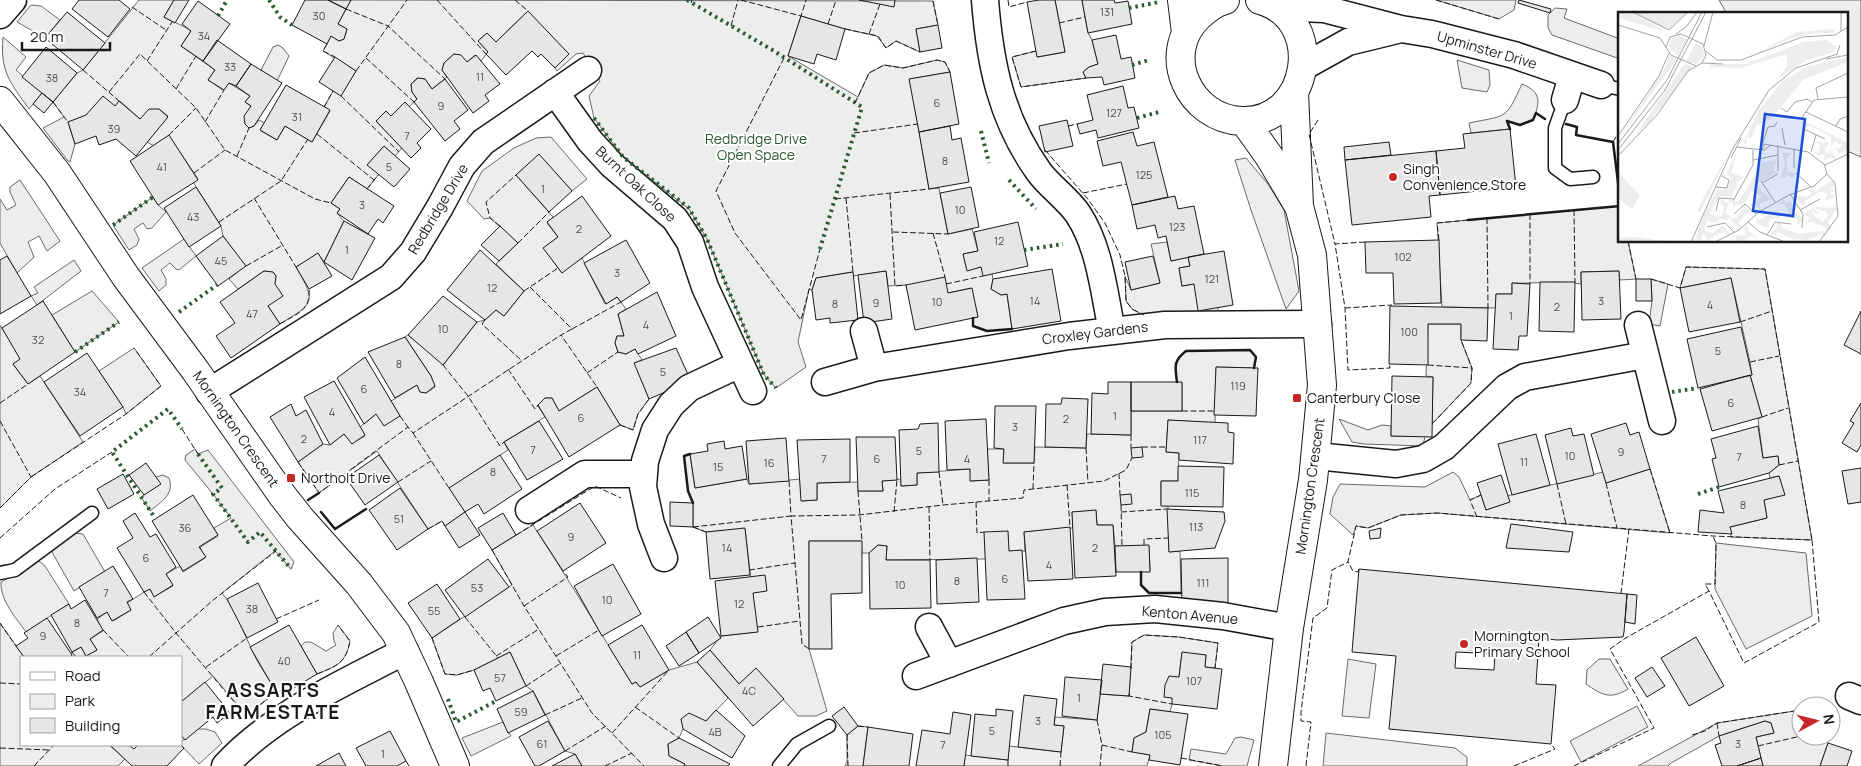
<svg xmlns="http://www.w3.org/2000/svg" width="1861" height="766" font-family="Manrope,sans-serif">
	<rect width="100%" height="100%" fill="#fff"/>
	<!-- green -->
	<path fill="#ededed" stroke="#6a6a6a" d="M139,0h35l-10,17c9,5 19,8 27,14l-10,15 34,24 -7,10 15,10 6,-7 21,13 -5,6 6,4 -6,18 4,4 5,-2 5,-6 6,3 -4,8 16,9 8,-14 27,16 18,-31 -6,-4 9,-16 8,4 15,-24 -33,-20 8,-15 8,5 5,-2 3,-10 -9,-5 13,-24 582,1 5,24 -22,4 4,23 -24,-11 -10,7 -9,-12 -32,-7 -44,-13 -13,40 70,41 11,-24 15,-8 19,3 34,-8 8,2 5,10 -40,7 19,110 10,-1 9,46 24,-5 6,22 -15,3 4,16 14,-3 11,7 1,5 -2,10 10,6 6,-1 5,35 -25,2 -14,-5v-8l5,-1 -7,-29 -23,5 -42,-8 -18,1 -2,-15 -33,5 -1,-4 -36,6 -4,12 -3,-1 -11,53 8,25 -30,21 -12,-13 -57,-136 -18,-30 -66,-52 -29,-39 -5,-22 11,-15 -17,-28 -7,1 -19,17 -2,-3 14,-14 -42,-42 -31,30 -9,-9 -9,8 10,11 -7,9 -6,-6 -8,7 -6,-6 -7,-2 -10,9 -2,7 5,7 -15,12 -7,-10 -8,-1 -6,6 1,8 5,7 -8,8 -18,9 -5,-5 -10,10 26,27 -7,8 -11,-10 -16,18 11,10 -12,15 -18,-12 -18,26 9,6 -3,4 7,8 -20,41 -6,-8 -22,13c21,36 18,36 -16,57l-12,-18 8,-30 -3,-4 -9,-1 -26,18 -9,-10 16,-13 -22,-30 -2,-10 -28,-44 5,-3 -29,-43 -15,10 -7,-4 21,-26 -9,-7 -19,10 -20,-18 -5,5 -47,16 7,22 -5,18 -2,-1 -25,-33 21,-11 -11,-15 24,-29 6,-3z
		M1055,0h27l6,33 4,7 6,24 -9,3 -6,5 3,6 -65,9 -9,-30 24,-6 2,6 27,-5z
		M1436,0h80l-2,10 -15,9z
		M1719,0h142v157l-14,-6v-137h-120z
		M31,5l10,1 19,14 -15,18 -28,-16z
		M1555,8l12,1 -3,9 56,21v20l-68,-24 -4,-7v-13z
		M3,37l23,20 -10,13 26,23 -13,16c-19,-27 -29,-37 -26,-72z
		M278,45l5,3 6,8 -12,25 -16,-11 12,-23z
		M1457,60l32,10 1,15 -3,7 -25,-4z
		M1522,84c20,8 18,19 11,36l-13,5 -12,-4 2,8 -39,4 -2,-10c39,-8 36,-3 53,-39z
		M551,137l36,42 -15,12 -33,-36 -23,20 37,42 -6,6 11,14 -14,11 17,24 21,-14 23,46 12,-7 9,12 -8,5 6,22h-7l-2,7 3,9 8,2 9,-5 7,11 -7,3 14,36 -11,15 -5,16 -13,-5 -23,-38 -38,24 -7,-13h-7l-7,8 7,11 -41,25 4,8 -58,38 15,24 -20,14 -3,-5 -14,8 -51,-78 -58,42 -21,-31 25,-18 7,1 14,-11 8,9 13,-7 -5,-9 16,-13 24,2 -9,-15 26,-16 3,6 6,2 9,-6 -4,-11 -26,-39 3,-2 36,29 33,-42 8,-2 11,-10 8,6 20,-25 -28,-27 22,-21 -28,-25 -6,1 -17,-18 15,-30 32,-23 22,-10z
		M1246,158l22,26 16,26 15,81 -13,18 -35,-99 -16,-50z
		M20,180l40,61 -13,10 -8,-15 -11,6 6,15 -17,16 -17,-30v-44l7,11 9,-5 -6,-13v-5z
		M153,197l5,8 8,7 -14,16 -5,1 -4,-6 -9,6 5,10 -2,6 -8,5 -16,-25z
		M1620,206v35h8l8,38 -16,1 -1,-9 -38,1v12c-23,-4 -46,0 -69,-1v11h-16v14l-54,-1 -5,-84z
		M184,239l12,17 -17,14 -3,-1 -6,-6 -9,7 5,9v6l-7,6 -17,-23z
		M1167,242l4,19 17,-4 2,9 -11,2 3,18 12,-2 24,23v6l-75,2 -11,-6 -6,-8 -1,-25 6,14 29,-7 -9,-39z
		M74,260l7,11 -44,34 -6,-9 7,-3 -4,-6z
		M1686,267l79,2 47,271 -81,-3 -1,-10 37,-9 -3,-18 20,-6 -5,-18 -9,2 -1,-5 10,-8 -1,-9 -15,2 -5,-39 4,-2 -12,-42h2l-2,-13 -19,-84 -51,10z
		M1651,279l17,5 -8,42 -11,-2 3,-23z
		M92,291l27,31 -44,30 -23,-37z
		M1428,324h33v16l11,28 -1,15 -39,41 1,-47 -7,-1z
		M0,325l21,34 -8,5 15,20 12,-8 43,66 -52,35 -31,31z
		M134,348l27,38 -35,28 -3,-7 -24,-36z
		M1250,350l6,7 -2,11 -38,-1 -1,56 -47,-3 -2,32 13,1 -1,28h-17v24l7,1 1,46 11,-1 1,42h-32l-8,-8v-13l9,-1 -1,-25h-34l-2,-21h-16l-1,-14 -24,1 1,16 -49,4 1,19h-16l-24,8 -99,1 1,-14 -9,-1 -9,8h-7l-1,-12h-52v108l18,62 -11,5h-18l-42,-47 -17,15 -29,-34 11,-14 36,-4 -12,-103 -39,3 -13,-5v-24l-5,-12 -4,-35 6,-2 5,34 52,-9 2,5 51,-5 2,22 15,-1v-17l41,-1v9h25l-1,-10 19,-2v7l16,-1v-12l53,-4 1,12 18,-1 -2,-31h17v14h30l1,-16 51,1 1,-14 44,1v-24h51v-28l-5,-1c-2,-15 -4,-21 9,-31z
		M1339,419l29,11 14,-5 9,1v10h34l-2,10 -59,-2 -12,-2z
		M195,449l3,5 10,-4 86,112 -3,7 -16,-18 -53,42c13,16 20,36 29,55 6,15 17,29 25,44l-29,24 -34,-40 -32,26v-45h-111l2,-1 -1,-3 10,-6 5,9 11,-6 -7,-11 13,-8 -6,-12 10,-7 6,9 18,-11 -4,-7 22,-14 6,7 18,-10 -7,-12 14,-8 3,6 22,-14 -5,-11 18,-11 -4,-8 17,-10 -18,-24 -28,-34 1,-5z
		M1650,469l20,64 -233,-20 -36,2 -33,13 -12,-2 -3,9 -23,-21 3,-17 7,-13 85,3 28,-15 6,5 11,23 11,-5 5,15 23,-8 -2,-6 96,-24 3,11z
		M163,475l6,3c6,16 -8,24 -19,33l-9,-14 19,-13 -4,-7z
		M533,525c34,52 66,105 99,159l4,-2 4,5 29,-17 28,-8 31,36 -22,23 -23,8 -4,9 -11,6 1,12 16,8 -1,2h-102l-7,-12 -10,-3 -32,-60 -7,-5 -16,-34 -36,18 -17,5 -12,-1 -13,-36 80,-53 -20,-35z
		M74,533l9,1 22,38 -31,19 -22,-39 4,-7z
		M1716,543l90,10 6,63 -66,33 -31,-60z
		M39,561l6,5 24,38 -43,28c-10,-14 -26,-32 -25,-50z
		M0,623l24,34h-3v88h88l16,14 -7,7h-118z
		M338,625l12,16c-4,22 -13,25 -33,33l-16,-28 4,-4h6l15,9 10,-6 -2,-4 -1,-8z
		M1144,635l35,2 39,6 -3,25 -10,-1 1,-12 -24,-2 -3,24 -9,35 -20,-3 -4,23 -12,6 -2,13 18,4 -3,11h-183l1,-11 43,5 1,-14 52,6 3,-26 -10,-1 1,-8 42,3 3,-26 29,2 3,-54z
		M1348,659l28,5 -7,54 -27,-2z
		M1599,659h11l18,30c-18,11 -26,6 -42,-5l1,-14z
		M1637,706l11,21 -67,35 -11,-21z
		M1801,710v26h23l4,7 -8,23h-57l-7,-29 18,-4 -3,-10 -6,-2 -46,15 -48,27 -3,3h-30l79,-43z
		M503,722l8,14 -40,20 -9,-18z
		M858,726l10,1 -5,39h-18l2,-4v-27z
		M197,729h9l9,3 7,11 -23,21 -18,-19v-3z
		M1326,733l129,15 12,9v9h-144z
		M1241,737l13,3 -7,26h-24l-34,-6 2,-11 35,5 9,-16z"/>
	<!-- building -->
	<path fill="#e6e6e6" stroke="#1a1a1a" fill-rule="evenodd" d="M79,0h40l11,9 -22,28 -36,-28z
		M174,0h15l-14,23 -11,-6z
		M305,0h23l18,9 -8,15 9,5 -3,10 -5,2 -8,-5 -4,8 -35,-19z
		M328,0h23l-5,9z
		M859,0h36l-1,7z
		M1039,0h16l10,52 -28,5 -10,-55z
		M1082,0h32l1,3 13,-2 4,23 -44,9z
		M1519,0l32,9 -1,4 -32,-10z
		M198,1l32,23 -27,37 -22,-15 10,-15 -9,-7z
		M528,11l41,43 -14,14 -14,-14 -3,3 -6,-6 -26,24 -20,-21 2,-2 -10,-11 9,-8 9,9z
		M67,12l38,31 -22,27 -38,-32z
		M801,16l44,13 -9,31 -19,-6 -3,10 -26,-8z
		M938,25l4,23 -22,4 -4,-23z
		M1116,35l5,24 10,-2 4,21 -31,7 -2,-8 -16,1 -3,-6 6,-5 9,-3 -6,-24z
		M217,40l34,24 -15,22 -7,-3 -5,7 -16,-10 7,-10 -12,-9z
		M46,47l31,26 -24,29 -31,-25z
		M454,54l7,1 6,7 9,-7 24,29 -15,11 4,6 -16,12 -31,-43 2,-7z
		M335,57l21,14 -15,25 -22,-14z
		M251,64l31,19 -28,43 -5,2 -4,-4 -1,-8 7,-10 -6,-4 5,-6 -14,-10z
		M950,72l9,52 -40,8 -10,-53z
		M418,78l7,1 7,10 13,-10 23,31 -14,11 6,8 -15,12 -31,-39 3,-3 -5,-7 -1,-8z
		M286,85l44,25 -18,32 -27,-16 -8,14 -17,-10z
		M1123,86l5,22 6,-1 5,21 -41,10 -2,-8 -16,4 -3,-10 16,-4 -6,-25z
		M42,93l11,9 -9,11 -11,-9z
		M103,96l12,10 4,-5 21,18 9,-10h10l9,8 -32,39 -20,-17 -17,6 -3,-9 -21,8 -7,-22 18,-7z
		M405,102l26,27 -14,14 4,5 -10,10 -35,-37 10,-10 5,5z
		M1067,120l6,26 -28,6 -6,-26z
		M950,126l2,14 9,-2 8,44 -40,7 -10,-57z
		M1510,129l6,58 -76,8 -4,-44 29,-3 -2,-14z
		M1133,132l4,14 17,-4 14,55 -36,8 -11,-43 -18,4 -6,-25z
		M169,135l29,45 -40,25 -28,-44z
		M1389,142l2,13 -46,5 -1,-13z
		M384,146l26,23 -16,18 -27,-22z
		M1436,151l4,44 -11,1 2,21 -79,8 -7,-65z
		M539,154l33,37 -23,21 -33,-37z
		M349,177l45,29 -11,17 -5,-4 -10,15 -31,-21 3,-4 -9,-6z
		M196,187l25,39 -32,21 -25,-39z
		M971,187l8,40 -31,7 -8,-41z
		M582,196l29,40 -49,37 -19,-25 15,-11 -11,-15z
		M1175,196l3,13 16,-3 10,48 -33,7 -5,-25 -8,2 -3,-13 -18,4 -5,-24z
		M344,221l31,17 -23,42 -28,-18z
		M1018,222l10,44 -45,10 -2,-9 -14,4 -4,-17 15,-3 -4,-19z
		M500,226l18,17 -19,18 -18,-16z
		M223,236l23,30 -28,20 -22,-30z
		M626,240l24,43 -29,19 -4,-5 -11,7 -22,-41z
		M1439,240l2,63 -47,1 -1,-31h-27l-1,-31z
		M480,250l44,41 -20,25 -8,-6 -11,10 -38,-30z
		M1224,251l9,54 -35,6 -4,-27 -12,2 -3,-18 11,-2 -2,-9z
		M318,253l14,23 -23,13 -13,-22z
		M7,256l24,40 -31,18v-54z
		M1153,256l7,27 -29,7 -6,-28z
		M1052,269l9,52 -49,8 -5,-35 -6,1 -10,-6 2,-10z
		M264,271l9,1 3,4 -1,8 8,12 -15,10 12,18 -49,34 -15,-22 19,-13 -15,-21z
		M886,271l6,48 -28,4 -6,-48z
		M1619,271l2,48 -39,1 -1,-48z
		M853,272l5,48 -28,3v-5l-14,2 -4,-30 4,-12z
		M945,277l3,16 24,-5 6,29 -63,13 -9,-45z
		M1731,278l9,44 -51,10 -9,-44z
		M1636,279h15l1,22h-16z
		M1540,282h35l-1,50 -35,-1z
		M1512,283l18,1 -3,52h-8l-1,14 -25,-1 3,-55h16z
		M657,292l19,44 -38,18 -3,-5 -9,5 -8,-2 -3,-9 2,-7h7l-6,-22z
		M443,296l34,26 -34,43 -35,-30z
		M43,301l32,51 -47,32 -15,-20 7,-5 -18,-31z
		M1390,306l98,2 -1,33 -26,-1v-16h-33v41l-39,-1z
		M1861,311v43l-17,-9z
		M1741,327l11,48 -54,13 -11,-49z
		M405,337l26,39 4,10 -9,7 -6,-1 -3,-7 -22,13 -27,-46z
		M676,348l15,33 -42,18 -15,-36z
		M87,353l36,54 -43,29 -36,-54z
		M365,357l35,59 -16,10 -8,-12 -12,10 -27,-46z
		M1216,367l42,1 -2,48 -42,-1z
		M1750,375l12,42 -50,14 -12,-42z
		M1392,376l41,1 -1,60 -41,-1z
		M334,381l31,54 -13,9 -8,-10 -14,11 -26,-48z
		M1108,382h23v53l-40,-1 1,-41 16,1z
		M1131,382h51v29h-51z
		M597,387l23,38 -51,32 -31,-52 7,-7h7l7,13z
		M1062,398l26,1 -2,49 -41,-1 1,-43h15z
		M1861,403v42l-4,7 -15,-9 12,-20 -4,-2z
		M291,404l5,12 10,-6 17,34 -25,18 -28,-45z
		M995,406h41l-2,57h-31l1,-14 -10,-1z
		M986,419l3,61 -19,1v-12l-23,1 -2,-49z
		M1168,420l60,3v9l6,1 -1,31 -54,-4v-7l-13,-1z
		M539,421l24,38 -36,21 -23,-38z
		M938,423l1,49 -22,1v12l-16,1 -2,-56 19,-1 2,-5z
		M1626,423l4,12 9,-3 11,37 -44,14 -15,-49z
		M1758,426l5,32 15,-2 1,9 -10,8 -50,14 -7,-28 4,-1 -5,-19z
		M1571,428l2,8 11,-2 10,41 -37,9 -12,-49z
		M1536,434l14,51 -38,10 -14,-51z
		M856,437h39l2,43 -15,1 1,10h-25z
		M786,438l3,43 -40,3 -3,-43z
		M850,439v43l-33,1v17l-16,1 -4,-61z
		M724,441l1,8 17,-3 5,33 -52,9 -5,-34 18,-3 -1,-7z
		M1142,447l1,10 -11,1 -1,-10z
		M379,455l19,27 -33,23 -19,-27z
		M500,455l22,34 -38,25 -6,-10 -13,8 -16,-24z
		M146,463l15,21 -17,11 -15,-20z
		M1178,466l46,1 -1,40 -62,-1v-25h17z
		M1861,468v34l-13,2 -6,-33z
		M123,474l11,20 -26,15 -11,-20z
		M1501,475l9,27 -24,8 -9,-27z
		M1779,476l6,19 -21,5 3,18 -37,9 2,7 -34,-2 2,-22 24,3 -6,-22z
		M400,488l28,41 -31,21 -28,-40z
		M1131,494l1,10 -11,1 -1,-10z
		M193,495l25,40 -19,12 7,10 -23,14 -31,-50z
		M670,502l23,1v24l-23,-1z
		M580,503l26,40 -43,28 -26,-40z
		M1167,509l57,3 1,9 -10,27 -46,4z
		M1096,510l1,15h16l3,51 -41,2 -3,-66z
		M465,512l15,23 -21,13 -14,-22z
		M135,513l15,24 6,-3 20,33 -10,7 7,11 -19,12 -4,-8 -6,3 -27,-44 16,-10 -10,-17z
		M503,513l13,22 -24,15 -14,-22z
		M1511,524l62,8 -4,20 -63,-4z
		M1070,527l3,52 -45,2 -4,-49z
		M745,528l5,47 -40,4 -4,-47z
		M1381,528l-1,10 -10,1 -1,-8z
		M1008,531l1,20 13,-1 3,49 -38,1 -3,-68z
		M809,541h53v52l-31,1 1,55h-23z
		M878,545l9,1 -1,14h44l1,48 -61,1 -1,-56z
		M1149,545l1,27h-34l-1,-26z
		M977,558l2,44 -42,2 -1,-44z
		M1228,558v45l-46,3 -1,-47z
		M488,559l21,28 -44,30 -20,-27z
		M613,564l28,50 -39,22 -28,-50z
		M113,566l20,33 -6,3 4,8 -19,11 -5,-9 -10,6 -18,-31z
		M1359,569l268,25 -3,38 -1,5 -66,3 -18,-2 -3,46 20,1 -5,59 -162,-15 7,-73 -44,-4zM1456,652l39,2 -1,16 -39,-2z
		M765,575l2,16 -14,2 5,39 -37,4 -6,-55z
		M258,583l20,39 -31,16 -20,-39z
		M437,584l23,35 -28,19 -24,-35z
		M1627,594l10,1 -2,29 -10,-2z
		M85,600l18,30 -13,9 7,11 -11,6 -5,-9 -9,5 -21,-37 18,-11 2,5z
		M708,617l13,21 -22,15 -13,-21z
		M47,618l25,37 -2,2h-46l-8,-11 12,-8 -4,-5z
		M289,625l28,49 -38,23 -29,-50z
		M642,625l27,45 -29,17 -4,-5 -4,2 -24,-39z
		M686,632l13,21 -20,13 -13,-20z
		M1696,637l28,49 -35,20 -28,-48z
		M710,650l29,34 17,-16 28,31 -31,27 -56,-64z
		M510,652l16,34 -30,15 -6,-13 -7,3 -9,-21z
		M1182,652l24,3 -1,12 17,2 -5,40 -45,-5v-6l-8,-1 1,-12 4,-9 10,1z
		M1103,664l28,3 -2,29 -29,-2z
		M1652,667l13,19 -18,11 -12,-19z
		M1065,677l37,3 -5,40 -35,-4z
		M205,682l25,31 -13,10 -4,-6 -28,23 -4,-5v-33z
		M533,691l12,24 -37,18 -11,-24z
		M1024,695l33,4 -3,26 10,1 -3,26 -43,-5z
		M844,707l14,19 -11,9 -15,-19z
		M996,709l17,2 -5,49 -37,-4 4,-42 21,2z
		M1150,709l38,5 -8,51 -31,-5 1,-5 -18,-3 2,-14 12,-6z
		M716,710l29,26 -13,22 -49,-29 -2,-10 8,-6 17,8z
		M953,712l18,3 -7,51h-48l6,-36 28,4z
		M548,721l17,30 -26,15h-4l-16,-29z
		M1765,721l6,2 3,10 -18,4 5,21 -24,8h-15l-7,-21 6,-2 -2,-7z
		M868,727l45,7 -4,32h-46z
		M390,731l16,30 -9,5h-31l-10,-18z
		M679,738l51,26 -2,2h-44l1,-2 -16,-8 -1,-12z
		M1828,743l24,8 -5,15h-27z
		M110,745h19l5,4 4,-4h42l4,3 -17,18h-35z
		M339,753l7,13h-30z
		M575,754l7,12h-30z
		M1761,758l2,8h-26z"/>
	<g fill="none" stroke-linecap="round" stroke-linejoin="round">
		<!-- service casing -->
		<g stroke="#1a1a1a" stroke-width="15">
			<path id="service" d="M1601,85l19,4
				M1565,100l-10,28v40l15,11 23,-2
				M0,573l15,-3 77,-57
				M779,766l18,-22 32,-18"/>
		</g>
		<!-- minor casing -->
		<g stroke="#1a1a1a" stroke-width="29">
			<path id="minor" d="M985,0c5,64 16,119 54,172 11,15 28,26 39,42 22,33 26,79 34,117
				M1275,7l49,2 77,20 31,5 82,21 87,30
				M0,15l13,-15
				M1303,67l45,-25 49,-12
				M555,92l35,49 22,24 63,54 15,23 15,45 48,104
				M1565,100l7,-24
				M1638,325l24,96
				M864,331l10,37
				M825,382l49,-14 195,-32 96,-11 153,-1
				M209,392l182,-115 22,-25 27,-45 22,-41 21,-24 105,-72
				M1316,456l80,8 27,-5 21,-12 63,-60 18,-10 120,-22
				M529,510l56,-36h59
				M664,558l-13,-34 -8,-37 2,-26 10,-31 16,-25 18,-17 51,-24
				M929,627l20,37
				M916,676l148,-55 41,-9 50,-3 68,7 66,12
				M1849,696l12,5
				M225,766c48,-52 117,-82 180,-115"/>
		</g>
		<!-- tertiary casing -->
		<g stroke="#1a1a1a" stroke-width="30">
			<path id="tertiary" d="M1182,0l4,33
				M1225,0c-11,3 -18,9 -26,16 -40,38 -10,103 43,105 69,2 85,-103 18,-121
				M0,101l57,72 69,104 69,93 87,125 18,23 59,66 37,49 23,49 36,84
				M1244,121l25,35 28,47
				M1273,766l16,-138 24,-148 9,-95 -10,-130 -13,-49 -5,-114"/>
		</g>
		<!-- service -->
		<use href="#service" stroke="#fff" stroke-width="12"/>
		<!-- minor -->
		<use href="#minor" stroke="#fff" stroke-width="26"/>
		<!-- tertiary -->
		<use href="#tertiary" stroke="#fff" stroke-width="28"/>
		<!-- hedge -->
		<path stroke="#2b5a34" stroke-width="4" stroke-dasharray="2.5 4" stroke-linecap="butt" d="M269,0l11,17 12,8
			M687,0l87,51 88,56 -42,142
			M1129,8l30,-6
			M218,16l9,-16
			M1132,65l17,-5
			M594,118l29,39 66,51 18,31 57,136 12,13
			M1137,118l22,-6
			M981,131l8,32
			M1009,180l27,29
			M113,225l40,-28
			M1024,250l39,-6
			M179,312l38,-27
			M75,352l44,-30
			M1672,392l26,-4
			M198,454l24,34 -9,6 35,48 12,-10 31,37
			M1698,494l21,-7
			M153,515l-41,-63 56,-43 14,20
			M448,699l8,23 40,-21"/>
		<!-- fence -->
		<path stroke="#1a1a1a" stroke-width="1" stroke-dasharray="6 2.5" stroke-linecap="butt" d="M437,0l49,54
			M515,0l13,11
			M741,0l60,16 5,-16
			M1008,0l1,7 18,-5
			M1436,0l63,19
			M933,1l5,24
			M691,3l1,-3
			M132,7l34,23
			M346,9l42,17 57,53
			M1059,23l26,-6
			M828,24l8,-24
			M731,26l7,-26
			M845,29l33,7 8,12 10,-7 24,11
			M869,34l11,-30
			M327,44l-4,7 12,6
			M1036,51l-24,6 9,30 65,-9
			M366,58l48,44
			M784,58l-68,133 19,42 66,87 19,-71
			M147,61l25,-39
			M83,70l36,31
			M356,71l51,-71
			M176,89l20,-33
			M109,92l31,-38 56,54 29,42 90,49 16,4
			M341,96l58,56
			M53,102l15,20
			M855,103l14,-30 15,-8 19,3 34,-8 8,2 5,10
			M324,107l9,-16
			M1318,120l-9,14 26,110
			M205,122l19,-32
			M1068,126l9,-2
			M854,133l64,-9
			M317,134l57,46
			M169,135l27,-27
			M1613,142l7,-12
			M1045,150l42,48 18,25 15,32 5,21 1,25 6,8 12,6
			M237,156l12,-28
			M194,173l31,-23
			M367,189l12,-15
			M1083,193l44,-9
			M890,194l5,92 11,-1
			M254,198l42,69
			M846,198l7,74
			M835,199l94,-10
			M1574,210l1,72
			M1530,214v70
			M1487,218l1,90
			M219,222l62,-41 27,-42
			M500,226l-10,-8 -4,-16 30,-27
			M893,232l55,2
			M933,233l12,44
			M1439,240l-2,-17 31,-3
			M1628,241l8,38
			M1365,242l-30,2 10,64 3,62 42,-2 -1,-4
			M518,243l31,-31
			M246,266l37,-21
			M1651,279l29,9 6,-21 79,2 47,271
			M946,284l37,-8
			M530,287l42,42 -11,6 36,52
			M524,291l34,-23
			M1345,308l47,-3
			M485,320l-3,4 39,36
			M1740,322l32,-11
			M280,324c16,-10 31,-13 29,-35
			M572,329l49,-27
			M1750,362l29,-6
			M443,365l25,31 32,50 4,-4
			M1428,365l44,3
			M508,369l27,40 3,-4
			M587,373l31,-21
			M0,403l28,-19
			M1182,411h32
			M400,416l8,11
			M1762,417l26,-9
			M0,421l31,56 -31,31
			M1432,424l39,-41 1,-15 -11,-28
			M620,425l13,5 5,-16 11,-15
			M182,429l16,25
			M413,433l36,55
			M1131,435v13
			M1142,447h24
			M1086,448l2,35
			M298,462l21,31 89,-66 5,6 148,-98
			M1779,465l19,-4
			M1650,469l20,64
			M939,472l4,33
			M1119,473l1,22
			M31,477l95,-63 35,-28 -27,-38
			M989,480v21
			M789,481l2,35 68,-1 84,-10 80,-7 1,-8 80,-9 22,-11 6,-12
			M398,482l33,-21
			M1606,483l11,45
			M1557,484l9,40
			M1067,485l3,42
			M1033,489l1,-26
			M858,491l4,50
			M976,502l1,31 7,-1
			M1121,505l1,41
			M929,507l1,53
			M894,512l3,-32
			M1121,512l46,-3
			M1477,517l-7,-17 11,-5
			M693,527l98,-11 11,128 7,5
			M693,527l13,5
			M428,529l14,-8 3,5
			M516,535l79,-49 26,12
			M0,538l55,-49 57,-37
			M1144,545v-6l24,-1
			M492,550l32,56 68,107 52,53
			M1359,569l-1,3 -5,-1 -5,-9 8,-36 12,2 33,-13 36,-2 192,16 -8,64
			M749,570l46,-7
			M1709,591l-4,-7h10l1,-41 -3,-7
			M144,592l32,41 70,83 30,-24
			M524,606l44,-29 -5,-6
			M465,617l33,41
			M276,619l43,-19
			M0,623l16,23
			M758,627l42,-6
			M103,630l26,27
			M432,638l13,36 12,1 17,-5
			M72,652l4,5
			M496,656l43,-27
			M556,656l43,-26
			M149,657l63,-56 64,-50
			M206,667l41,-29
			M1131,669l1,-27 12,-7 35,2 39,6 -3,25
			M317,674c20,-8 29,-11 33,-33l-12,-16
			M0,683l21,1
			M526,686l35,-23
			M1129,694v2l43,8
			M1826,706h3
			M635,707l44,31
			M545,715l37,-17
			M1097,720l5,25 -2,21
			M1717,723l2,13
			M858,726l10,1
			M612,733l57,-63
			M847,735l1,31
			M1692,735l13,-4 12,-8 84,-13
			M1824,736l4,7
			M1102,745l30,7
			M1758,746l43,-10
			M0,748l49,2
			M565,751l41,-25
			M1181,758l42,8
			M406,761l3,5
			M34,766l20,-21
			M605,766l27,-13
			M1008,766v-6
			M1060,766l1,-14
			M1306,766l5,-44 -10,-1v-9l12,-94 14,-10 5,-38 16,-8
			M1514,766l41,-17 -4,-5
			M1574,766l80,-38 -44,-79 14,-10 85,-48 35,72 75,-41 -7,-82 -99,-4 -84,-7"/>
		<!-- wall -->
		<path stroke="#1a1a1a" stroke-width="2.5" d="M1566,124l11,3 -1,8 37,7 7,56
			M1510,129l-3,-8 13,4 13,-5 3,-7 9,6
			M1468,220l152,-14
			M973,318v8l14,5 25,-2
			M1177,382c-2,-15 -4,-21 9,-31l64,-1 6,7 -2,11
			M690,454l-6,2 4,35 5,12
			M308,500l11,-7
			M321,512l14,17 31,-20
			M1141,572v13l8,8h32"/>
	</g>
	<!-- markers -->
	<g fill="#c62828" stroke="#fff" stroke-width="2">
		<circle cx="1393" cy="177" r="5"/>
		<rect x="1292" y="393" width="10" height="10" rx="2.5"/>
		<rect x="286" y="473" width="10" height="10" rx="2.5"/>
		<circle cx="1464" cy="644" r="5"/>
	</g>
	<g text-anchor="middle" stroke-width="4" stroke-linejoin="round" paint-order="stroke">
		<!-- number labels -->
		<g font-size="11" fill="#4d4d4d">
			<text x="1107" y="16">131</text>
			<text x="319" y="20">30</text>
			<text x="204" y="40">34</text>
			<text x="230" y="71">33</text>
			<text x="480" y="81">11</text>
			<text x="52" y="82">38</text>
			<text x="937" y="107">6</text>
			<text x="441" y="110">9</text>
			<text x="1114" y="117">127</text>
			<text x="297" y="121">31</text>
			<text x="114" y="133">39</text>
			<text x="407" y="140">7</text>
			<text x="945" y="165">8</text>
			<text x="162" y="171">41</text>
			<text x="389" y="171">5</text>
			<text x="1144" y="179">125</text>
			<text x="543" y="193">1</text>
			<text x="362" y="209">3</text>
			<text x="960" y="214">10</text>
			<text x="193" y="221">43</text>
			<text x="1177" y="231">123</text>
			<text x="579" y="233">2</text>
			<text x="999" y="245">12</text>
			<text x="347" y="254">1</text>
			<text x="1403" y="261">102</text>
			<text x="221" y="265">45</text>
			<text x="617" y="277">3</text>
			<text x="1212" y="283">121</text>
			<text x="492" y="292">12</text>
			<text x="1035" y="305">14</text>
			<text x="1601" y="305">3</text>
			<text x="937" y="306">10</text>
			<text x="876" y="307">9</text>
			<text x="835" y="308">8</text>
			<text x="1710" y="309">4</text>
			<text x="1557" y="311">2</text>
			<text x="252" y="318">47</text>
			<text x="1511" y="320">1</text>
			<text x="646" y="329">4</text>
			<text x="443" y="333">10</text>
			<text x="1409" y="336">100</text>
			<text x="38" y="344">32</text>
			<text x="1718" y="355">5</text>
			<text x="399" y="368">8</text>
			<text x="663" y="376">5</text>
			<text x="1238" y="390">119</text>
			<text x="364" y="393">6</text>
			<text x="80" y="396">34</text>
			<text x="1731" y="407">6</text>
			<text x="332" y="416">4</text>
			<text x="1115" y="420">1</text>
			<text x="581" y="422">6</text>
			<text x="1066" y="423">2</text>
			<text x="1015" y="431">3</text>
			<text x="304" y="443">2</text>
			<text x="1200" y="444">117</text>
			<text x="533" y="454">7</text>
			<text x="919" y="455">5</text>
			<text x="1621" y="456">9</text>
			<text x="1570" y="460">10</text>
			<text x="1739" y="461">7</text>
			<text x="824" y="463">7</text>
			<text x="877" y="463">6</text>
			<text x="967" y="463">4</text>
			<text x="1524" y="466">11</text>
			<text x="769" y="467">16</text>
			<text x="718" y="471">15</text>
			<text x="493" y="476">8</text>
			<text x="1192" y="497">115</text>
			<text x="1743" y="509">8</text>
			<text x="399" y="523">51</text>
			<text x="1196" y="531">113</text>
			<text x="185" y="532">36</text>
			<text x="571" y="541">9</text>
			<text x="727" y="552">14</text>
			<text x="1095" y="552">2</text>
			<text x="146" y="562">6</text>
			<text x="1049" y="569">4</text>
			<text x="1005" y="583">6</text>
			<text x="957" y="585">8</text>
			<text x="1203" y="587">111</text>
			<text x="900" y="589">10</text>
			<text x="477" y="592">53</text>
			<text x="106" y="597">7</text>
			<text x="607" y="604">10</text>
			<text x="739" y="608">12</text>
			<text x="252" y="613">38</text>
			<text x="434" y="615">55</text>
			<text x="77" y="627">8</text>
			<text x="43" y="640">9</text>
			<text x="637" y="659">11</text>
			<text x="284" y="665">40</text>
			<text x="500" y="682">57</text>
			<text x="1194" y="685">107</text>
			<text x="749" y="695">4C</text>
			<text x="1079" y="702">1</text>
			<text x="521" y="716">59</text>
			<text x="1038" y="725">3</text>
			<text x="992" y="735">5</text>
			<text x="715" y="736">4B</text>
			<text x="1163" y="739">105</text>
			<text x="542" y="748">61</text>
			<text x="1738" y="748">3</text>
			<text x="943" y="749">7</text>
			<text x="383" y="758">1</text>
		</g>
		<!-- street labels -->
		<g font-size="14" fill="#1a1a1a" stroke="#fff">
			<text transform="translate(1487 50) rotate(16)" y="5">Upminster Drive</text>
			<text transform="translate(636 184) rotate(43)" y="5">Burnt Oak Close</text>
			<text transform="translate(438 209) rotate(-59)" y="5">Redbridge Drive</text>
			<text transform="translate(1095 333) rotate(-7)" y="5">Croxley Gardens</text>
			<text transform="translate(236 429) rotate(55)" y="5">Mornington Crescent</text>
			<text transform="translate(1310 486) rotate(-82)" y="5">Mornington Crescent</text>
			<text transform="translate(1190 615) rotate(5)" y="5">Kenton Avenue</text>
		</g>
		<!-- park labels -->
		<g font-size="14" fill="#2b5a34" stroke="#fff">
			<text x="756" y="144">Redbridge Drive<tspan x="756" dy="16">Open Space</tspan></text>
		</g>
		<!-- poi labels -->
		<g font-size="14" fill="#1a1a1a" stroke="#fff" text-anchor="start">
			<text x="1403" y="174">Singh<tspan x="1403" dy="16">Convenience Store</tspan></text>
			<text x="1307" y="403">Canterbury Close</text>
			<text x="301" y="483">Northolt Drive</text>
			<text x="1474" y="641">Mornington<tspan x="1474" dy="16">Primary School</tspan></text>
		</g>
		<!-- district labels -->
		<g font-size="19" font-weight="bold" letter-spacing="1" fill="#1a1a1a" stroke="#fff">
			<text x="273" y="697">ASSARTS<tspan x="273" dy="22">FARM ESTATE</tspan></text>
		</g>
	</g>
	<!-- overview -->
	<g transform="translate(1618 12)">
		<rect width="230" height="230" fill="#fff"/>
		<path d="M0,0l51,1 19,-1 -19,18 -24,-10 22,12 -49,-14zM219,17l-4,4h-19l-23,5 -36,16 42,-22zM63,24l6,3 -9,18 -9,-11 3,-8zM208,28l10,6 -2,6 -27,8 -29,19 9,-13v-12l-47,14 -31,-1 1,-3h36l57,-22zM78,31l7,5 1,9 -8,7 -10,-3zM52,43l7,4 -59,80 47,-71zM230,45v5l-45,18 -32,39 -15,7 -5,12 -4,-1 -1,7h-3l15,-33 25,-30 26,-15zM67,51l7,4 -40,52 -17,17zM184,108l46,23v6l-9,5 -3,-7 4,2 2,-5h-4l-2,-4 -5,6v-9l-21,-12 -5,3v-4h-3l2,7 -2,-5zM121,123l-8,14 -31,64 -3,-2 8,-16zM198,129l6,1v4l3,-5 4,2 -5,7 5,4 2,-4 5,10 -5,-3 -8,4 2,-7 -7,2 -4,-3 5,-2 1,-7zM162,136l3,5h9l-5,5v14l9,1 -4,5 -4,-3 -3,3h-4l4,-15zM119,140l-6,21 13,4 -5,4 -8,16 -11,-1 -10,17 7,4 5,-1 2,-10 -3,-1 -1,-6 8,4 1,-3 9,2 18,-29 1,-10 5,1 -1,6 1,-8 15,-2 -4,10 5,3 -21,11 5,8 10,7 -12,5v6l-7,-7 -2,4 -1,-2 12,-9 -11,-5 -5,11 2,2 -4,-3v2l-9,2 -1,4 -1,-6h-4l-4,10 6,3 -3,4 -8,-1 -3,3 3,1 -11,-1v2v-7l-5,14 9,2 10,-8 6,8 4,-1 -5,3 -5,-3 -13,6v4l-7,-8 -3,8 -3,-2 -1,-3 7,-21 15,-27h10l3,-10 -4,-6zM0,160l22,24 -8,13 -14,-11zM214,168l3,5 -5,3 4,3 -4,2 5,4 -10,4 2,-8 -7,-1 -15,9 -1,5 -6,-4 -3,-7 12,2 5,-4 -3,-3 5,-2 1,4zM166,188l2,3 5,-2 3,11 9,7 -6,7v-7l-11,-2 -3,4 6,-8 -5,-9h-6zM197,192l2,3 20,1 -9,14 3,6 -7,9 -4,-5 4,-1v4l4,-4 -5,-5 -11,-4 -7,2 5,-6 -5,-4 -2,-4v-1l2,4 9,-5 4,5 -3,1 -1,-4 -2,3 6,6 4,-3 -3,4 3,2 6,-6 -3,-6 -6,2 3,-2 -6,-1zM125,196l9,3 -6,3 -8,9 4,4 -7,4 3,-4 -8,-8 7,-1zM159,198l4,8 -11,1 -2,9 -12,-5 1,-5 2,2zM162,210l2,6 17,6 19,-3 3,3 -14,6 -14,-1 -15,-7 -2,4 -6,-2 8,-8 -2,-3zM130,213v5l8,7 3,-3 -3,4 -5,-2 -5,3 2,3h-11l-2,-6 -5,2 4,-3 10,1 2,-4 -3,-3zM21,225l16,3 31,2h-68v-4z" fill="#ededed"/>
		<path fill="none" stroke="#a3a3a3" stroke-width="1" d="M15,0l36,18 19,-18M223,0v19M0,13l42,13 11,17 25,11M58,22l10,-7 11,-15M86,34l9,-34M88,39l11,9h24l61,-23 33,-2 13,-8M208,47l22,-4M84,51l21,1M200,87l-2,-11 32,-15M163,96l6,4 8,-10 12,-3 5,3M188,100l42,20M183,107l13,-19 34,-3M218,114l4,-7 8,-3M164,116l3,17M186,117l21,10M0,124l41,-60 10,-23M0,132l49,-64 35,-68M144,133l6,-18 7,-1 2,-4M119,135l27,3 7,-5M176,136v20M0,138l47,-60 41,-78M193,140l5,-17M0,144l39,-41 31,-44 14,-8 4,-8 -3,-11 -22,-10 -11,3 -4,10M113,146l10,-20M135,148l25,-5M207,153l23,-11M160,159v-26M178,161l15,14M143,169l14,21M144,171l16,-9M97,175l12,1 2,-8 -7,-4M172,182l13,20 -1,14M115,189l20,-36v-15M182,198l20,-11M98,199l3,-13 15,1M116,202l11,-10 11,10M130,210l12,10 25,10M89,215l18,-4 10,10M149,223l8,-13 16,2M73,230l41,-92 37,-60 27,-22 41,-14 3,-9M97,230l24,-12 20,-18 30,-17 25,-9 13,-12 -3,-10 -16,-12 -44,-8 -2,6M201,230l19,-26 -3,-33 -8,-9"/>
		<path fill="#1d4ed8" fill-opacity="0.15" stroke="#1d4ed8" stroke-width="2.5" d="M147,102l40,5 -12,97 -40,-5z"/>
		<rect width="230" height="230" fill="none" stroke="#1a1a1a" stroke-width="2.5"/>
	</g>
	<!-- legend -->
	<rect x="20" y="656" width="162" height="90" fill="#ffffff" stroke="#a3a3a3"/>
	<rect x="30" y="672" width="25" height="8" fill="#ffffff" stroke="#a3a3a3"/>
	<text x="65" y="681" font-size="15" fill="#1a1a1a">Road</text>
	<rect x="30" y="694" width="25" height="15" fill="#ededed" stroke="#a3a3a3"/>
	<text x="65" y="706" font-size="15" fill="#1a1a1a">Park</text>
	<rect x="30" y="718" width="25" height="15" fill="#e6e6e6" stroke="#a3a3a3"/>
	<text x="65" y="731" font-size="15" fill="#1a1a1a">Building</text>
	<!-- north arrow -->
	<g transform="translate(1816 721) rotate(83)"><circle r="24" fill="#ffffff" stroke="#a3a3a3"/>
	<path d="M0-4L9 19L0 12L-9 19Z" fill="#c62828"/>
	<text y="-8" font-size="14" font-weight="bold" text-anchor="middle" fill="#1a1a1a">N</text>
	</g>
	<!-- scale -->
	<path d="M22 42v8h88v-8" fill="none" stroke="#1a1a1a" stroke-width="2.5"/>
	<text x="30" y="42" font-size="15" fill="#1a1a1a" stroke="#ffffff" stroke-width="4" paint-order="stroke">20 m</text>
</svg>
